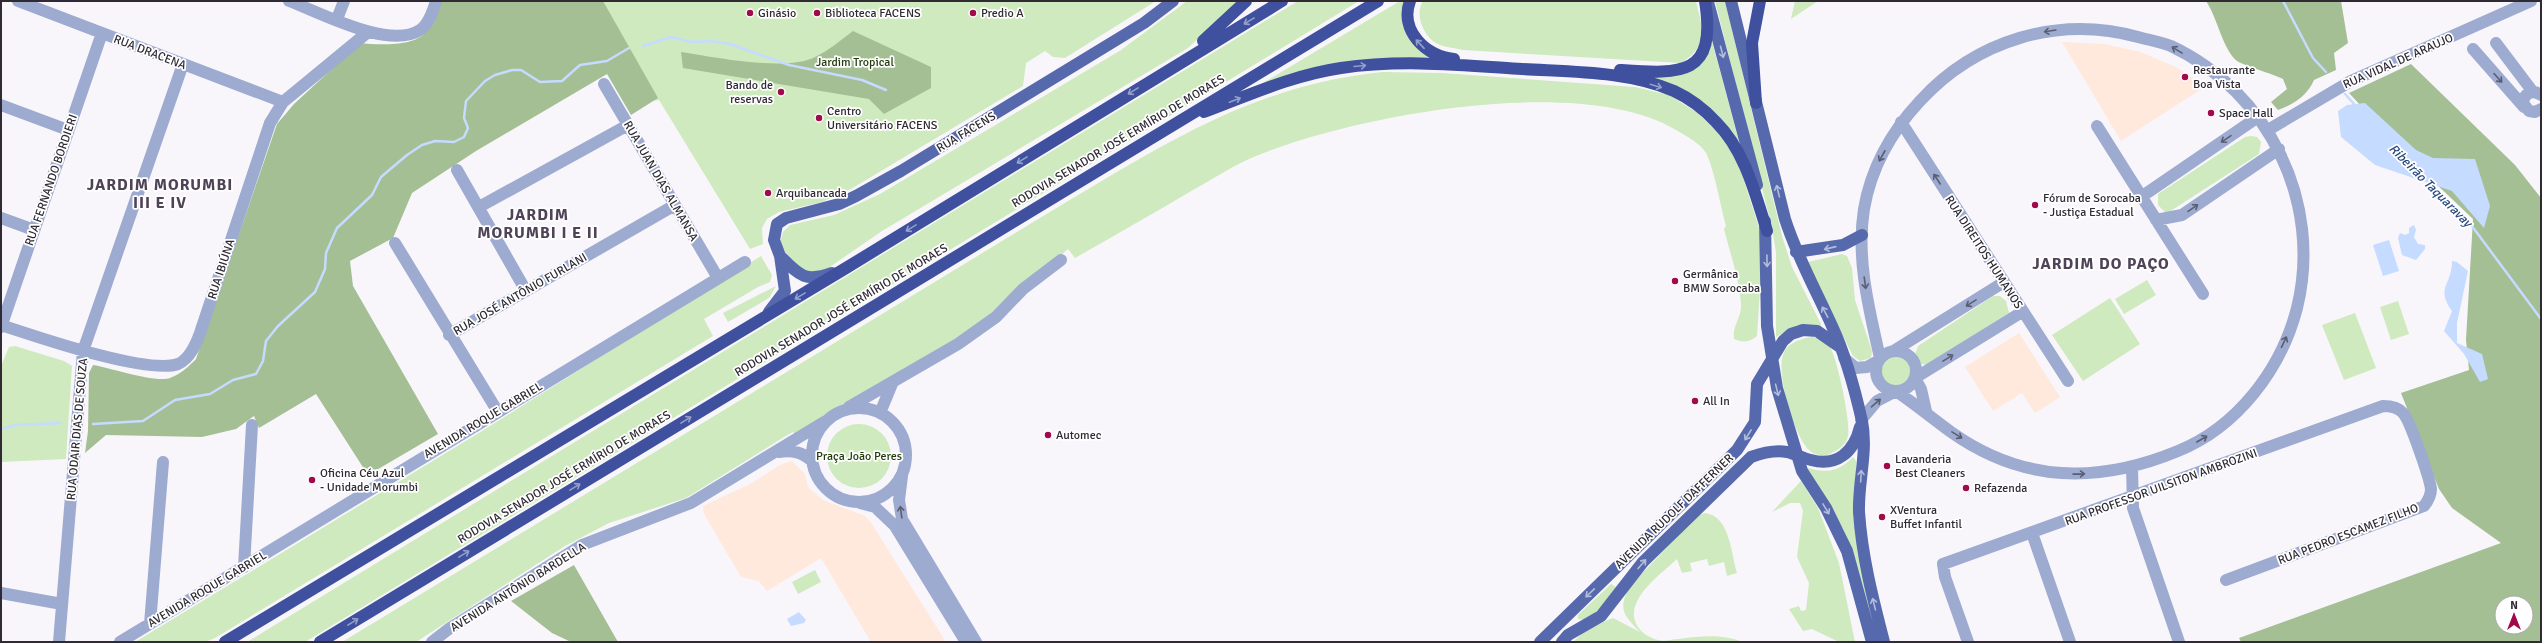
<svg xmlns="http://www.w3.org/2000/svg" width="2542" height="643" font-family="Signika,sans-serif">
	<rect width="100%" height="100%" fill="#f9f6fb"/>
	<!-- commercial -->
	<path fill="#ffe8dc" d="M2062,42l43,2 35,8 34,14 32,20 -85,55z
		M2019,333l41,64 -25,16 -13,-20 -29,18 -28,-44z
		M792,461l13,13 3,13 15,13 42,16 5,5 76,121h-75l-50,-84 -54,33 -8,-10 -18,-4 -37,-63 -1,-8 47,-22 30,-19z"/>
	<!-- green -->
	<path fill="#ceeabe" d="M603,1h553l-91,57 -12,-1 -8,-6 -19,12 -3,23 -172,103 -29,13 -43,10 -12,7 -5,9 1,16 -13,5 -91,-149 -14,2 -17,-52z
		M1187,1h52l-51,47 -306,183 -58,40 -16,1 -10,-6 -13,-13 -5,-10 3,-11 7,-7 44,-10 46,-21 241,-144z
		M1298,1h61l-1054,641h-58z
		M1400,1h7c3,34 -3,47 34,60l-36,-2 -149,28z
		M1423,1h273c7,29 13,44 -15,62l-218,-13c-9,-2 -23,-3 -30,-9 -11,-9 -18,-28 -10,-40z
		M1715,1h10l57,235 10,31 29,57 -1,4 -23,-3 -21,12v-84l-4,-25z
		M1795,1h23l-27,18z
		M1711,38l28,104 -14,-17 -77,-47 27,-4z
		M1383,72l59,1 193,14 34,8 27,17 20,18 21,29 24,75 1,25 -5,77c-6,6 -15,7 -23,3 -2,-13 8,-22 7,-35 -2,-26 -11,-51 -17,-75l2,-3c-5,-18 -12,-58 -20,-73 -6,-10 -20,-17 -30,-23 -94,-57 -322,-15 -420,26 -22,9 -43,23 -63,34 -39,23 -79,46 -118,68l-7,-9 -74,65 -39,29 -159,93 -3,-4 -9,5 -98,61 -77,25 -44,23 -149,96h-74l726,-441c105,-62 189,-116 315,-129z
		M2251,136l6,1 4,5 -2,12 -90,58h-4l-7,-7v-11l87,-57z
		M1842,254l5,2 5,12 3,32 17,51 -1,7 -11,3 -7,-5 -45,-89v-5z
		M761,256l11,19 -2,7 -12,5 -54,32 9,17 -498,302 -10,4h-70l347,-211z
		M2147,280l9,15 -32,19 -9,-15z
		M776,286l-7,12 -41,24 -5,-9z
		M1993,296h7l6,5 3,12 -82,52 -6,-1 -6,-9 3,-9z
		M2110,298l30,46 -57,37 -31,-46z
		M2398,301l11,33 -18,6 -11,-33z
		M2355,313l21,55 -32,12 -22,-55z
		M1813,337c6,2 12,3 16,8 8,11 22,78 19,91 -2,11 -13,15 -22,20 -7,-1 -12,-1 -17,-6 -15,-14 -33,-76 -26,-95 4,-12 18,-17 30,-18z
		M15,346l49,15 8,5 -6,93 -65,3v-96l8,-19z
		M1880 370a16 16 0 1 1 32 0a16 16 0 1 1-32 0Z
		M827 456a32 32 0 1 1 64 0a32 32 0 1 1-64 0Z
		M1853,457l3,4 1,21 23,160h-5l-22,-88 -9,-23 -38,-64c19,7 33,5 47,-10z
		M1801,481l17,27 21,55 16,79h-16l-27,-13 -9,2 -14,-22 10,-3 2,5 5,-1 3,-27 -12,-26 6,-46 -3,-8h-10l-18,9z
		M1705,513c25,3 26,40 32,60l-10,3 -3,-14 -15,4 -2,-7 -17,4 2,8 -10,2 -5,-14c-16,15 -56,43 -39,68 5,7 12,11 20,13 6,2 15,-1 21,-1 23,-3 42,-5 64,3h-170l15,-14 25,-10 27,14c-16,-17 -23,-22 -10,-46l67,-70z
		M815,570l6,12 -23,12 -6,-12z
		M1611,584l5,3 -15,23 -17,10 -6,-1v-4z"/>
	<!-- forest -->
	<path fill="#a4bf93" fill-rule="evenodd" d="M442,1h161l55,97 -27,17 -24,-41 -131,77 -64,42 -19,45 -43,23 3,25 85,148 -70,41 -52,-81 -57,34 -5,-12 -18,13 -34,8 -96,-2 -21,18 3,-22 1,-58 4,-8c18,3 62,18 77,13 11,-4 18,-11 26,-19l81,-235 17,-20 66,-61c18,2 54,4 66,-11 7,-9 11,-21 16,-31z
		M2206,1h135l7,42 -14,10 2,17 -22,10c-7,16 -20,24 -36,30l-7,-8 16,-13 -4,-10c-10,-5 -38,-13 -46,-18 -14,-11 -20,-44 -31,-60z
		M853,31l78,36v21l-47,26 -15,-15 -186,-31 -2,-16c33,5 105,20 134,5 13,-6 26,-17 38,-26z
		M2411,64l104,101 26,33v444h-300l-2,-4 262,-95 -49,-35 -13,-19 -38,-96 68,-23 -3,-30 7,-121 -63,-60 -61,-66zM2502,603h24v24h-24z
		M574,565l44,77h-47l-19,-9 -41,-32z"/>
	<!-- water -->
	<path fill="#c5dbff" d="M2365,103l51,47 17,8 42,1 15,47 -6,22 -32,-37 -77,-26 -34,-28 -3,-26 9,-6z
		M2414,225l2,5 -2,7 4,7 7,1v4l-9,11 -14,-5 -4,-17 2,-5 5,2 4,-2v-5z
		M2389,240l10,31 -16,5 -10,-31z
		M2452,261l5,1 11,9 -11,52v20l25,11 6,25 -8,3 -16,-28 -20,-23 8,-20c-17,-24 0,-25 0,-50z
		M799,612l7,8 -2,3 -13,3 -4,-7z"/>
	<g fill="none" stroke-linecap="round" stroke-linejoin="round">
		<!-- stream -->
		<path stroke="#c5dbff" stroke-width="2.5" d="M2283,1l30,57 13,14
			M643,46l28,-9 21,5 19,-1 19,3 59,21 73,15 24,10
			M2345,94l11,12
			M2427,181l39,37 75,101
			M93,424l50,-3 32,-21 35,-6 23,-14 23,-6 7,-13 3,-20 12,-15 37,-34 10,-23 1,-16 11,-25 35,-33 9,-18 26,-22 15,-10 13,-4 19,1 10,-5 4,-9 -4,-10 2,-17 19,-20 10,-6 17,-5h9l19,12 22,-1 18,-16 27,-4 22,-13
			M1,429l15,-4 45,-2"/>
		<!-- minor -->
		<path stroke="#9eabd1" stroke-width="12" d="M18,1l265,101
			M289,1c32,12 100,49 131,29 9,-6 13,-19 16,-29
			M337,19l7,-18
			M2496,43l37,49
			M2473,49l51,58
			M604,84l114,194
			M2541,95c-8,-6 -17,-2 -18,8l6,8 6,1 6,-3
			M1,105l67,25
			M1901,122l167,259
			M2097,126l106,168
			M2268,130l83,-49 180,-80
			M457,170l69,121
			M2141,197l117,-80
			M479,207l149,-82
			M1,218l33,12
			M2156,220l26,-5 97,-66
			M395,243l103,169
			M1,325c34,11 146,50 177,39 12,-5 18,-20 22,-31l70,-210 13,-21 85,-70
			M1,327l101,-294
			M449,335l226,-130
			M1895,350l109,-68
			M1876 371a20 20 0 1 1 40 0a20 20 0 1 1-40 0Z
			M1844,358l12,10 11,-1 11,-6
			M849,407l109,-63 38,-27 27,-28 38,-29
			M812 455a47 47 0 1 1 94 0a47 47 0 1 1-94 0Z
			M1926,411l-5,-22 -6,-11 107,-66
			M880,413l12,-29
			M1861,420l16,-19 19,-10c19,13 36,27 55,41 72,51 147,52 227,19 59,-24 103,-81 119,-143 26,-105 -28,-216 -126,-262 -10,-4 -22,-6 -33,-9 -80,-22 -162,3 -218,64 -28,30 -49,67 -56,108 -8,50 5,100 16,149
			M779,452c14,-2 23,0 33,9
			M2132,467l1,41 46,134
			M902,476l-3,24 3,19 74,123
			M860,503l15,4 20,19 71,116
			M2032,533l38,109
			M244,567l8,-142
			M1,593l61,11
			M150,624l13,-162
			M59,642l24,-291 100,-287
			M120,642l625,-380
			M432,642l18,-14 132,-83 109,-42 133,-81
			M1968,642l-23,-65 -2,-13 440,-158c8,0 15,1 20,7 7,7 27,66 28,76 0,7 -3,12 -7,17l-198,74"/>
		<!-- major -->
		<path stroke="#5669ad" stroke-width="12" d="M1731,1l54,218c12,38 31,71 47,107 14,30 23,64 30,95 6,30 -4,61 -3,91 3,45 14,87 25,130
			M1708,2l49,183
			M1765,221l2,105 10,62 25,83 24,37 21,43 25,91
			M1796,252l47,-7 19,-10
			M780,256c19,19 25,27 52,17
			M769,312l16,-21 -5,-35 -6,-16 3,-16 9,-6 53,-14 17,-8 45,-25 243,-148 29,-22
			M1540,642l197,-192 18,-28 2,-38 26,-43 8,-7 12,-4 14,1 23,16
			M1562,642l6,-7 33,-19 42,-54 108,-105c11,-4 24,-7 36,-5 8,2 16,6 24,8 26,7 43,-8 49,-33"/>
		<!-- highway -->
		<path stroke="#3e509e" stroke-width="12" d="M1410,1c-11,29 16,56 44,58
			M1203,41l43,-40
			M1620,70c61,4 97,7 85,-69
			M1756,103l-4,-60 8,-42
			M1204,112c45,-17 89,-37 137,-44 60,-9 120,-3 181,1 49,3 106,2 152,22 15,7 31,19 42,31 29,29 39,71 51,109
			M225,642l621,-374 436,-267
			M320,642l1058,-641"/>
	</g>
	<!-- one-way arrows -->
	<defs><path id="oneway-shaft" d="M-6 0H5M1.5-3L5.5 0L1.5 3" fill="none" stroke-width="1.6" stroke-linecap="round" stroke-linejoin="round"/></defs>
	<g stroke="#959fca">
		<use href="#oneway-shaft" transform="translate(1249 21) rotate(149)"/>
		<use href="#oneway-shaft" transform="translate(1420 44) rotate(-133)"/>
		<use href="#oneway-shaft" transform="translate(1360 66) rotate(-5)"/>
		<use href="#oneway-shaft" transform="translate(1656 86) rotate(17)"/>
		<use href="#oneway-shaft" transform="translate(1133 91) rotate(148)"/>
		<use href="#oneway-shaft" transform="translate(1235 100) rotate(-21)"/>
		<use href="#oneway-shaft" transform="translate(1022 160) rotate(148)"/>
		<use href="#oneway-shaft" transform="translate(911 228) rotate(148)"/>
		<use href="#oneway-shaft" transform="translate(800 296) rotate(149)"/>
		<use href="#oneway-shaft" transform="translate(686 420) rotate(-31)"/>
		<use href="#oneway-shaft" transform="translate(575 487) rotate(-31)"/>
		<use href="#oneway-shaft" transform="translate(464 554) rotate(-31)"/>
		<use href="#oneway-shaft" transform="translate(353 622) rotate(-31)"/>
	</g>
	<g stroke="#5b5e72">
		<use href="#oneway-shaft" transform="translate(2050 31) rotate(171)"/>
		<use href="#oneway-shaft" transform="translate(2177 50) rotate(-149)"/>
		<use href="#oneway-shaft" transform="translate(2498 78) rotate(48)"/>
		<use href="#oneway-shaft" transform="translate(2226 139) rotate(146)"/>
		<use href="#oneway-shaft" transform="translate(1882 156) rotate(119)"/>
		<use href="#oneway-shaft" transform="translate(1937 179) rotate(-123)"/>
		<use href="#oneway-shaft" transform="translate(2193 208) rotate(-35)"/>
		<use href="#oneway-shaft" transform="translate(1865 283) rotate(82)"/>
		<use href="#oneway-shaft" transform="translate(1971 303) rotate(148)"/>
		<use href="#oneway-shaft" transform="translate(2284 342) rotate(-65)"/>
		<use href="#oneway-shaft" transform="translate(1948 358) rotate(-32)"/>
		<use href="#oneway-shaft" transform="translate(1876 403) rotate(-41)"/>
		<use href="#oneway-shaft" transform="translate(1957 435) rotate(32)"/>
		<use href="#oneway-shaft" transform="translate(2202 439) rotate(-30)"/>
		<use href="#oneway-shaft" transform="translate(2079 474) rotate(-1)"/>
		<use href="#oneway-shaft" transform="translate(901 512) rotate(-98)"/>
	</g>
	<g stroke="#b3bcda">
		<use href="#oneway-shaft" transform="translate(1722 52) rotate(75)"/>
		<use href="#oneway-shaft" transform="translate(1778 191) rotate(-104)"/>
		<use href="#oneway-shaft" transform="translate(1830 248) rotate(167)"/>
		<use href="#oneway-shaft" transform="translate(1767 261) rotate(89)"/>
		<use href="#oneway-shaft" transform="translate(1825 312) rotate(-118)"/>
		<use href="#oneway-shaft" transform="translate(1777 390) rotate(76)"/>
		<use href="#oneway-shaft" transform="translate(1748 435) rotate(122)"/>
		<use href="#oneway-shaft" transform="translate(1861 476) rotate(-87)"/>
		<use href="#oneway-shaft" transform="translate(1826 509) rotate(59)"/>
		<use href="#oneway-shaft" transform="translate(1642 564) rotate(-49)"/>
		<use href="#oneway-shaft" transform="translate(1590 593) rotate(136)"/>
		<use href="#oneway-shaft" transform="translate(1874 604) rotate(-104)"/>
	</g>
	<!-- markers -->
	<g fill="#a1094c" stroke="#fff" stroke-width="1.5">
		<circle cx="750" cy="13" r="4"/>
		<circle cx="817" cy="13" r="4"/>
		<circle cx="973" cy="13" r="4"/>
		<circle cx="2185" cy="77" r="4"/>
		<circle cx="781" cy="92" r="4"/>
		<circle cx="2211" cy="113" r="4"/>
		<circle cx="819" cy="118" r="4"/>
		<circle cx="768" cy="193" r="4"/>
		<circle cx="2035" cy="205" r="4"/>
		<circle cx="1675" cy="281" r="4"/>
		<circle cx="1695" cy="401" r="4"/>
		<circle cx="1048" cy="435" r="4"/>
		<circle cx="1887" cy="466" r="4"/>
		<circle cx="312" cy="480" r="4"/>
		<circle cx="1966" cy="488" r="4"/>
		<circle cx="1882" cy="517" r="4"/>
	</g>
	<g text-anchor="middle" stroke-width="3.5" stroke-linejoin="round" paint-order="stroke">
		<!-- poi labels -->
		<g font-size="12" fill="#2f2a33" stroke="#fff" text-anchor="start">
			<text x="758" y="17">Ginásio</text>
			<text x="825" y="17">Biblioteca FACENS</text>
			<text x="981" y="17">Predio A</text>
			<text x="2193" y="74">Restaurante<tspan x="2193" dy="14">Boa Vista</tspan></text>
			<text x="773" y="89" text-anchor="end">Bando de<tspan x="773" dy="14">reservas</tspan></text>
			<text x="827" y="115">Centro<tspan x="827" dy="14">Universitário FACENS</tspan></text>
			<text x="2219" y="117">Space Hall</text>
			<text x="776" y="197">Arquibancada</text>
			<text x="2043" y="202">Fórum de Sorocaba<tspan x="2043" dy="14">- Justiça Estadual</tspan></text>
			<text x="1683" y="278">Germânica<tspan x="1683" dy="14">BMW Sorocaba</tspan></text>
			<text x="1703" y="405">All In</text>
			<text x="1056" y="439">Automec</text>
			<text x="1895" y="463">Lavanderia<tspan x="1895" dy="14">Best Cleaners</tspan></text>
			<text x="320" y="477">Oficina Céu Azul<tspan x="320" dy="14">- Unidade Morumbi</tspan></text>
			<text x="1974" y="492">Refazenda</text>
			<text x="1890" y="514">XVentura<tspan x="1890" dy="14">Buffet Infantil</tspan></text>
		</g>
		<!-- street labels -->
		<g font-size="12" fill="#2f2a33" stroke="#fff">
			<text transform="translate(150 52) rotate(21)" y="4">RUA DRACENA</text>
			<text transform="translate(2398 61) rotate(-24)" y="4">RUA VIDAL DE ARAUJO</text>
			<text transform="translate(966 132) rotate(-31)" y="4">RUA FACENS</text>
			<text transform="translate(1118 141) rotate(-31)" y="4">RODOVIA SENADOR JOSÉ ERMÍRIO DE MORAES</text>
			<text transform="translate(51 180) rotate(-71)" y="4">RUA FERNANDO BORDIERI</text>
			<text transform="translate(661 181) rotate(60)" y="4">RUA JUAN DIAS ALMANSA</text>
			<text transform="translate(1984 252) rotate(57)" y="4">RUA DIREITOS HUMANOS</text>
			<text transform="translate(221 269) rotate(-72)" y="4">RUA IBIÚNA</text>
			<text transform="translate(520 294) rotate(-30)" y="4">RUA JOSÉ ANTÔNIO FURLANI</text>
			<text transform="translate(841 310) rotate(-31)" y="4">RODOVIA SENADOR JOSÉ ERMÍRIO DE MORAES</text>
			<text transform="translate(483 420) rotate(-31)" y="4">AVENIDA ROQUE GABRIEL</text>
			<text transform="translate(77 429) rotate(-85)" y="4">RUA ODAIR DIAS DE SOUZA</text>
			<text transform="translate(564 477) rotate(-31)" y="4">RODOVIA SENADOR JOSÉ ERMÍRIO DE MORAES</text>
			<text transform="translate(2161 487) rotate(-20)" y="4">RUA PROFESSOR UILSITON AMBROZINI</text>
			<text transform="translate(1674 511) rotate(-44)" y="4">AVENIDA RUDOLF DAFFERNER</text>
			<text transform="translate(2348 534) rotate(-21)" y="4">RUA PEDRO ESCAMEZ FILHO</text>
			<text transform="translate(518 587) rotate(-32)" y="4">AVENIDA ANTÔNIO BARDELLA</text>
			<text transform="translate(207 589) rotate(-31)" y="4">AVENIDA ROQUE GABRIEL</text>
		</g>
		<!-- park labels -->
		<g font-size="12" fill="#223c0d" stroke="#fff">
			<text x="855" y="66">Jardim Tropical</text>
			<text x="859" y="460">Praça João Peres</text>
		</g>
		<!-- water labels -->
		<g font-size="13" font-style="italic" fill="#2a4a80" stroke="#fff">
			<text transform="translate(2431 185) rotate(45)" y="5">Ribeirão Taquaravay</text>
		</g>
		<!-- district labels -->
		<g font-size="16" font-weight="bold" letter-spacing="1" fill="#4f4358" stroke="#fff">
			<text x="160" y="190">JARDIM MORUMBI<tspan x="160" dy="18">III E IV</tspan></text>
			<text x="538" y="220">JARDIM<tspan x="538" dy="18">MORUMBI I E II</tspan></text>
			<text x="2101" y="269">JARDIM DO PAÇO</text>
		</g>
	</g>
	<!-- border -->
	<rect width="2542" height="643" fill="none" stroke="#2f2a33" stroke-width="4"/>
	<!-- north arrow -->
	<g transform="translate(2514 615)"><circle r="19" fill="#ffffff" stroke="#acaaad"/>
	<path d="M0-3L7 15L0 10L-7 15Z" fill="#a1094c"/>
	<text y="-6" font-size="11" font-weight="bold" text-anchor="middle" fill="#2f2a33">N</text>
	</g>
</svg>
